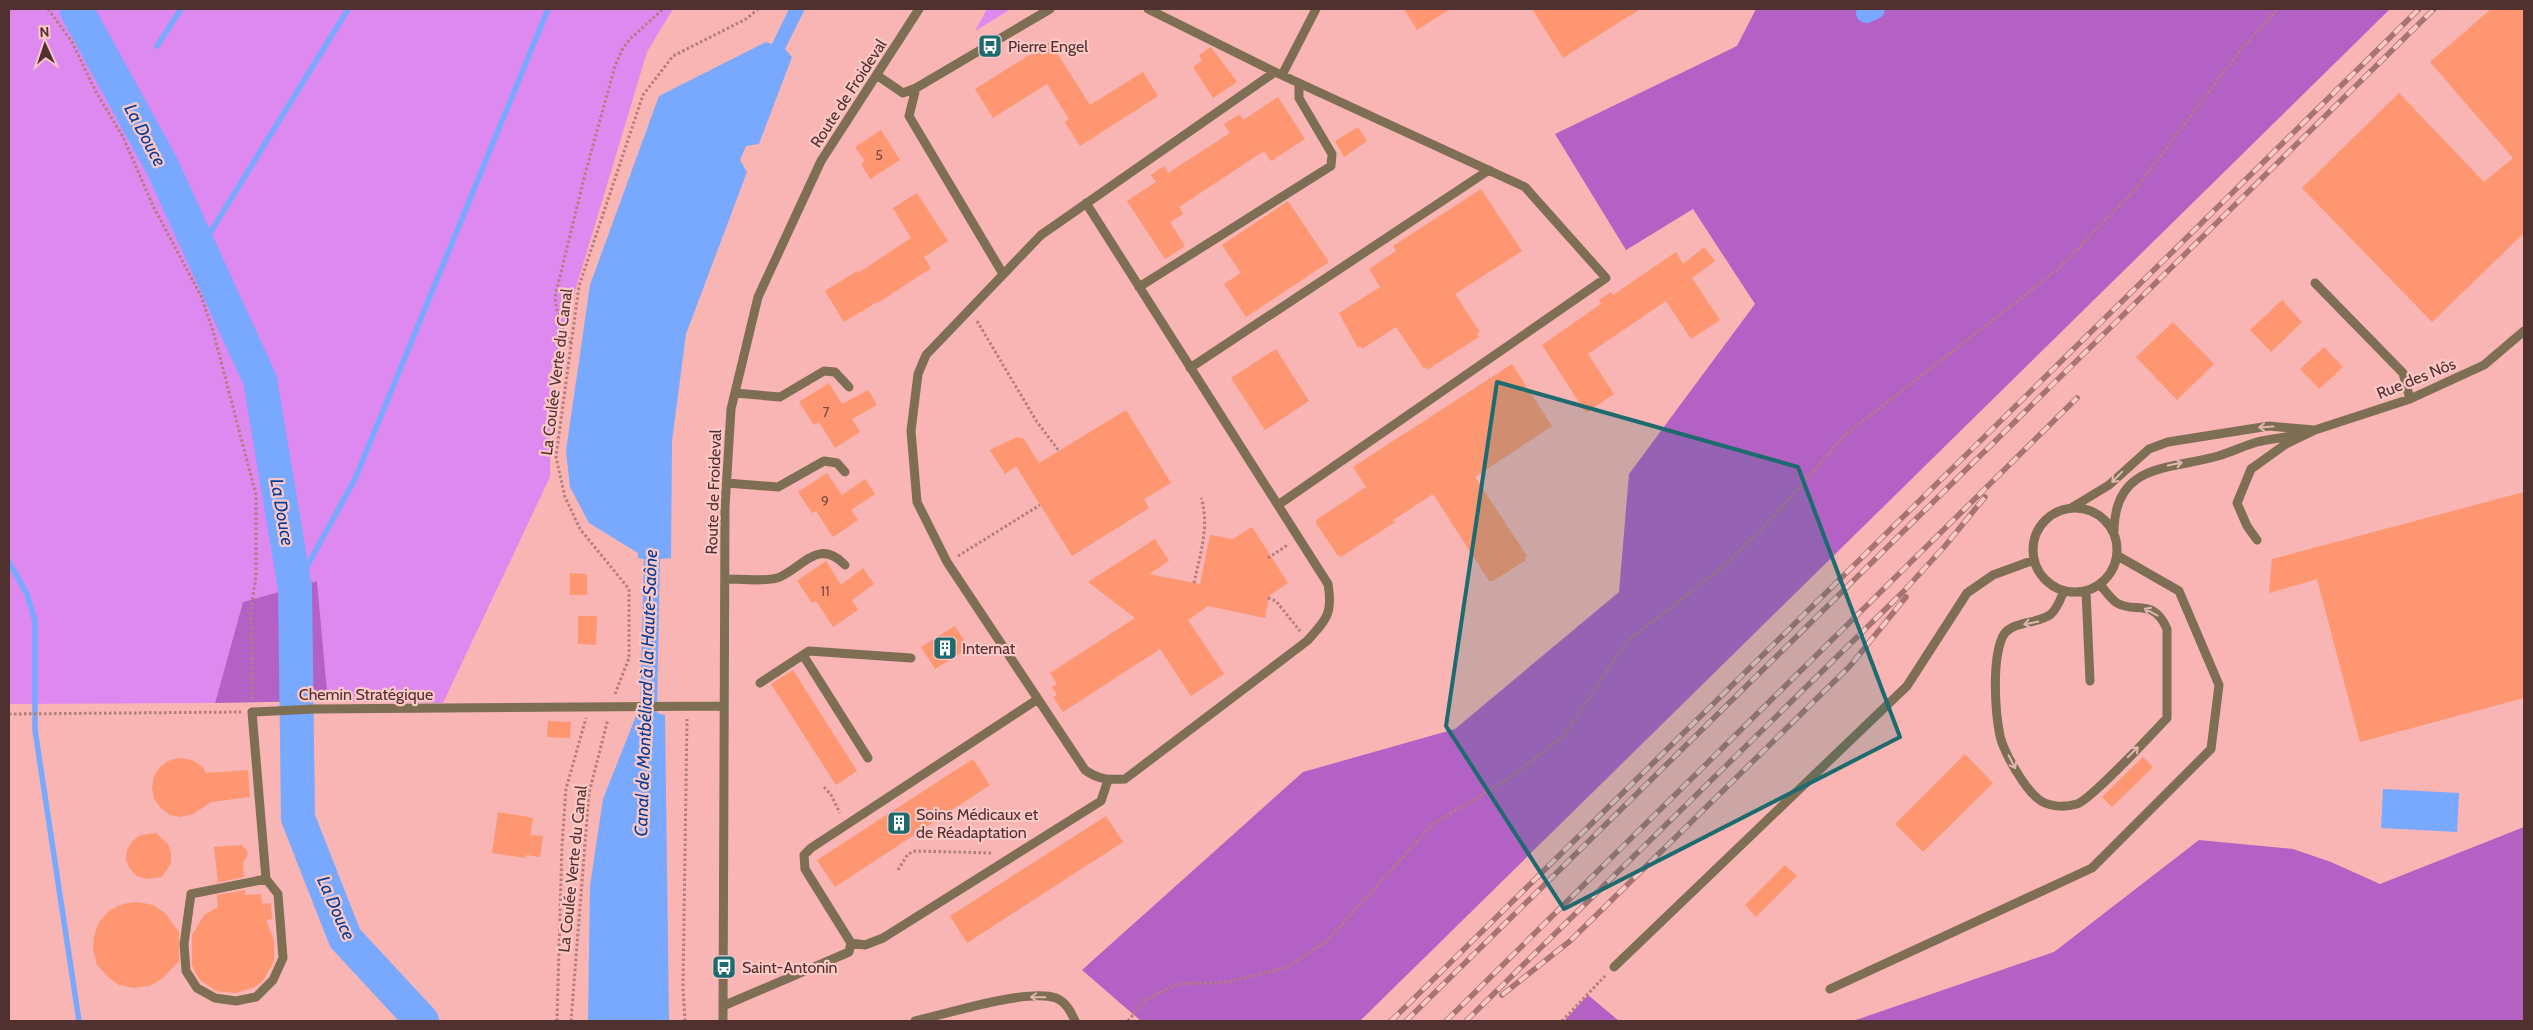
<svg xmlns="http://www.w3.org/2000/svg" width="2533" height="1030" font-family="Cabin,sans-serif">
	<rect width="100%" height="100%" fill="#f8b5b3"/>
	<!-- green -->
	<path fill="#de89ef" d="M9,9h664l-26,43 -97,322v103l-107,226 -115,-2 -11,-120 -74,21 -28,101 -206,1z
		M987,9h24l-36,22z"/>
	<!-- forest -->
	<path fill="#b461c5" d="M1756,9h634l-1030,1012h-219l-59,-51 221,-198 152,-43 164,-137 10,-118 126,-170 -62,-95 -67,41 -71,-116 182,-88z
		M317,581l11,120 -113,2 28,-101z
		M2524,827v194h-671l201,-69 145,-112 94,9 38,13 49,22z
		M1588,995l31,26h-55z"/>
	<!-- water -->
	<path fill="#78a9fe" d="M789,9h16l-20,40 7,8 -33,87 -13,2 -6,14 7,12 -61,162 -14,107 -1,117 -11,1 -3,154 8,2 4,306h-81l2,-135 13,-87 33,-83 4,-4 4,-153 -6,-1v-5l-49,-30 -19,-36 -4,-36 24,-166 69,-189 107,-54 6,2z
		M2383,789l76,4 -2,39 -76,-4z"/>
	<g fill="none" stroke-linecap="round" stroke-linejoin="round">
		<!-- stream -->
		<path stroke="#78a9fe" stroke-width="5.5" d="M157,46l24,-37
			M200,249l148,-240
			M9,562l18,32 8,27v109l44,291
			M295,588l60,-109 193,-470"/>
		<!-- canal -->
		<path stroke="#78a9fe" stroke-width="20" d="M1866,13l9,-4"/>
		<!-- river -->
		<path stroke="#78a9fe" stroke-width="34" d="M76,9l86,157 98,214 35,208 3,230 47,120 77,83"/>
	</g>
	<!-- building -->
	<path fill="#fd9671" d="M1404,9h46l-33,21z
		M1532,9h108l-77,49z
		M2491,9h33v224l-92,89 -130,-134 97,-95 85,89 29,-24 -83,-96z
		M1050,42l40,63 53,-33 15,24 -78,50 -15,-24 4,-3 -22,-35 -54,34 -18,-29z
		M1211,47l26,35 -24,16 -20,-31 9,-6 -3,-6z
		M1278,97l27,42 -34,22 -7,-10 -85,56 4,7 -13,8 15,24 -20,13 -38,-58 29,-19 -5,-7 13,-9 4,7 62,-40 -6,-9 16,-10 3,6z
		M1358,127l9,14 -23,16 -9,-16z
		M881,130l19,30 -30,19 -9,-15 4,-3 -10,-14z
		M1481,189l41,62 -67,43 25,38 -3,2 2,3 -52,33 -1,-3 -2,2 -28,-42 -34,22 -1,-3 -3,2 -19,-35 41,-26 -11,-18 27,-18 -3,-5z
		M917,193l31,48 -24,16 7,11 -53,35 -1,-1 -33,20 -19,-31 32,-20 1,2 53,-35 -18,-30z
		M1288,201l41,61 -83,55 -22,-33 17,-11 -19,-28z
		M1704,247l11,14 -23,17 28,42 -29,19 -25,-38 -78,53 26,40 -28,19 -44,-68 59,-41 -2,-4 12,-8 2,3 63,-43 7,12z
		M2282,300l20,22 -31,30 -21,-22z
		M2173,322l41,42 -37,36 -41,-43z
		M2324,347l19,20 -24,22 -19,-20z
		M1276,349l33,52 -44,29 -34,-52z
		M1512,364l40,62 -77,51 52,79 -3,2 2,2 -33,21h-4l-56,-87 -40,26 2,2 -54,35 -1,-2 -2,1 -22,-33v-3l50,-33 -13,-20z
		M829,383l13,21 26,-14 9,15 -25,14 8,13 -25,16 -16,-26 -5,3 -15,-23z
		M1126,410l45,73 -27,16 5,9 -77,48 -56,-90 -11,8 -15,-24 27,-13 7,2 15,24z
		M827,473l15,22 23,-16 10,15 -24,16 7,10 -25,17 -17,-26 -4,2 -14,-21z
		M2524,492v206l-164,44 -43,-163 -48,14 3,-34z
		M1252,527l36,56 -19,13 -4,22 -57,-12 -20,14 36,54 -33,22 -31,-47 -97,63 -10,-15 4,-2 -5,-8 5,-3 -7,-11 85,-55 -47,-36 67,-43 14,22 -20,13 51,10 10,-49 23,4z
		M826,561l15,24 22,-17 11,16 -22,16 6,10 -25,17 -17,-26 -4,2 -15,-22z
		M570,573l17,1v21h-17z
		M578,616h19l-1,29 -18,-1z
		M955,626l14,22 -34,21 -14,-22z
		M793,670l64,101 -21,14 -65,-101z
		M548,721l23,1 -1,16 -23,-1z
		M1965,754l28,29 -70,69 -28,-28z
		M2143,757l10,10 -41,40 -10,-10z
		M181,758l11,2 10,6 4,7 42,-3 2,27 -39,5 -18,12 -12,3 -11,-2 -9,-7 -7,-9 -2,-11 2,-12 6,-9 10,-7z
		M973,759l17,26 -155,102 -18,-27z
		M498,812l35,6 -3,17 13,1 -3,21 -14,-2v3l-34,-5z
		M1106,816l17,26 -156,101 -17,-27z
		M156,833l12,11 3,9v10l-9,14 -15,2 -10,-3 -7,-7 -4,-9 1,-10 5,-9 9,-6z
		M241,845l5,4 2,5 -5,9 1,14 -28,6 2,-2 -4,-34z
		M1785,865l12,11 -41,41 -11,-12z
		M245,890v5l16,-1 1,10 9,-1 1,16 -6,1 8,20v21l-11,20 -8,6 -19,6 -20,-2 -16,-11 -5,-8 -3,-7v-30l12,-20 14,-8 -1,-12z
		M138,902l15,3 12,8 14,19v29l-17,18 -13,7 -15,2 -15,-3 -12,-9 -10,-11 -4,-15 1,-14 5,-14 11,-12 13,-6z"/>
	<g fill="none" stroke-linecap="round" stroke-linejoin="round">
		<!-- path -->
		<path stroke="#b27d7c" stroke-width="3" stroke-dasharray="2.5 2.5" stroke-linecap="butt" d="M48,9l24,33 24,50 27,45 30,69 48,90 12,35 43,164v81l-5,33 1,91
			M977,321l60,101 22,29
			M571,343c-11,-15 -14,-28 -16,-46l30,-123 30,-108 8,-18 7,-9 33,-30
			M958,556l82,-51
			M1268,558l21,-14
			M1194,583c6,-28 16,-58 7,-85
			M1268,598l8,3 24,30
			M615,694l14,-36v-69l-49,-60 -15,-32 -9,-40 23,-171 64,-191 30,-39 73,-37 12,-10
			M9,714l232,-2
			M824,787l7,8 9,18
			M898,870l10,-16 7,-3 78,2
			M557,1021l5,-176 4,-56 20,-71
			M571,1021l18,-228 19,-74
			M685,1021l-2,-33 4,-269
			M1128,1021l16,-20 33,-17 49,-2 59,-14 41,-26 107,-118 80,-48 51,-41 62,-93 97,-75 45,-44 76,-87 213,-166 76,-78 109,-144 36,-39
			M1562,1021l43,-45"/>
		<!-- minor -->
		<path stroke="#7e6e53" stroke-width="9" d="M1148,9l127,63 250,115 81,91 -328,227
			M1282,75l34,-66
			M878,76l25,17 13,-5 134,-79
			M916,88l-7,28 94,158
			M1086,203l242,381c5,29 -1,35 -21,57l-182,138c-16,1 -26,1 -40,-9l-138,-208 -30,-60 -6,-71 7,-57 8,-19 115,-120 234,-163
			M2315,283l88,90 7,26
			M1139,287l192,-121 1,-12 -33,-56v-15
			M1190,368l299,-198
			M735,393l45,4 44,-26 11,1 14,15
			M727,483l51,4 46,-26 13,2 8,9
			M2033 550a42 42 0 1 1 84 0a42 42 0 1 1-84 0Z
			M2071,508l38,-23 40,-36 19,-7 101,-16 45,4
			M2114,531c1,-68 54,-61 104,-75 13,-4 26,-10 39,-14 12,-3 26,-4 38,-7
			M2257,540l-10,-14 -10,-23 14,-34 35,-25 29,-14 95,-31 74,-34 40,-34
			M725,579c13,0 44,3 55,-2 24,-11 39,-39 65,-12
			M2064,591c-3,7 -7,18 -13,23 -13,11 -42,6 -49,24 -10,24 -7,73 -2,98 4,17 24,51 37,62 10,9 27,10 40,6 13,-4 76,-71 90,-86v-89c-14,-32 -32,-15 -50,-26 -6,-4 -12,-13 -17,-18
			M2086,591l4,90
			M803,655l65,103
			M760,683l49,-32 102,7
			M1038,699l-227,149 -7,7 1,14 46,74 14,2 18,-7 218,-137 7,-21
			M266,879l-75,15 -7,50 2,27 11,17 18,10 21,3 20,-4 17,-17 10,-22 -5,-64 -12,-15 -14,-167 62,-3 410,-3
			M1614,967l293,-281 60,-93 26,-18 41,-15
			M1830,989l262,-121 119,-119 8,-64 -40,-94 -61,-35
			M723,1006l126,-54 2,-9
			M723,1021l2,-514 6,-98 27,-112 63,-136 98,-152
			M915,1021c32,-7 112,-33 141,-23 10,4 15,14 19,23"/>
		<!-- rail casing -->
		<g stroke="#a67473" stroke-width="5.5">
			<path id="rail" d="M1502,995l68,-54 280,-275 56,-69
				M1391,1021l1028,-1012
				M1406,1021l1028,-1012
				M1446,1021l631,-623
				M1466,1021l437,-429 42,-46 40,-49"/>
		</g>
		<!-- rail -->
		<use href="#rail" stroke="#fbc8c6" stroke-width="4" stroke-dasharray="11" stroke-linecap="butt"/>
	</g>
	<!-- one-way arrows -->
	<defs><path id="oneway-shaft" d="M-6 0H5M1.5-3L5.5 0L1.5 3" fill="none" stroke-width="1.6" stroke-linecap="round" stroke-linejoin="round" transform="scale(1.25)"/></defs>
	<g stroke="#e2b6af">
		<use href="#oneway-shaft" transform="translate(2266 427) rotate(176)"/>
		<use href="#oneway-shaft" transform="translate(2175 464) rotate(-12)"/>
		<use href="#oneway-shaft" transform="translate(2117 477) rotate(134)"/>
		<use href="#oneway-shaft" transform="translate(2151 612) rotate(-152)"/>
		<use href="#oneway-shaft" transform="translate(2031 623) rotate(169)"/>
		<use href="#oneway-shaft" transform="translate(2133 752) rotate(-45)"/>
		<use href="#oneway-shaft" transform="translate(2012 762) rotate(63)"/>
		<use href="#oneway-shaft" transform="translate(1038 997) rotate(-179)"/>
	</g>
	<!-- marked area -->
	<path fill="#1d6a6f" fill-opacity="0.2" stroke="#1d6a6f" stroke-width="4" stroke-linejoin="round" d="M1497,382l301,85 102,270 -336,172 -118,-183z"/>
	<!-- icons -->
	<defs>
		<g id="bus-square" transform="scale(1.25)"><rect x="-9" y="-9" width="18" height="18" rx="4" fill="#1d6a6f" stroke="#fbc8c6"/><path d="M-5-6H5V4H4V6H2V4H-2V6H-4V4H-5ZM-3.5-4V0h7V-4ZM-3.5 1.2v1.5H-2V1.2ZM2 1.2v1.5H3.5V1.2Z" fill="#fff"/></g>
		<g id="building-square" transform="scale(1.25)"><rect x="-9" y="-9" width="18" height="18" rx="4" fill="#1d6a6f" stroke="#fbc8c6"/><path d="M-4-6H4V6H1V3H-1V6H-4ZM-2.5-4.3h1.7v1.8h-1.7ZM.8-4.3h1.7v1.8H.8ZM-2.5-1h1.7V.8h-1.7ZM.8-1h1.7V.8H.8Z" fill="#fff"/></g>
	</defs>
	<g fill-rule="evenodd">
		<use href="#bus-square" x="990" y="46"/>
		<use href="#building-square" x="945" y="648"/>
		<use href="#building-square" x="899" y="823"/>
		<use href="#bus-square" x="724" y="967"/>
	</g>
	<g text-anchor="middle" stroke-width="4.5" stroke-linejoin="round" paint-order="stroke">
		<!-- number labels -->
		<g font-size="14" fill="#7c4a40">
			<text x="879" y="160">5</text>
			<text x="826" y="417">7</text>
			<text x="825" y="506">9</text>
			<text x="825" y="596">11</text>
		</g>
		<!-- poi labels -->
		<g font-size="16" fill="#513030" stroke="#fbc8c6" text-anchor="start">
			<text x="1008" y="52">Pierre Engel</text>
			<text x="962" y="654">Internat</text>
			<text x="916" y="820">Soins Médicaux et<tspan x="916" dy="18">de Réadaptation</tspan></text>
			<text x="742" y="973">Saint-Antonin</text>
		</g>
		<!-- street labels -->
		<g font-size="16" fill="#513030" stroke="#fbc8c6">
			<text transform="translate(848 93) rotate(-57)" y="6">Route de Froideval</text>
			<text transform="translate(556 372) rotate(-83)" y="6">La Coulée Verte du Canal</text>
			<text transform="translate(2416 378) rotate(-22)" y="6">Rue des Nôs</text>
			<text transform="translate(713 492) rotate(-88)" y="6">Route de Froideval</text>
			<text x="366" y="700">Chemin Stratégique</text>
			<text transform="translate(572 869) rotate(-84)" y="6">La Coulée Verte du Canal</text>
		</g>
		<!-- water labels -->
		<g font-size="18" font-style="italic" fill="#053c97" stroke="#fbc8c6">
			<text transform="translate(145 135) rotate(62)" y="6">La Douce</text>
			<text transform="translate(282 512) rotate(80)" y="6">La Douce</text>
			<text transform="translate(646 693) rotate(-88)" y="6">Canal de Montbéliard à la Haute-Saône</text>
			<text transform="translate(336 908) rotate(66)" y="6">La Douce</text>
		</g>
	</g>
	<!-- border -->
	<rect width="2533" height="1030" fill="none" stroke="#513030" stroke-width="20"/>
	<!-- north arrow -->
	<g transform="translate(45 45) rotate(357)" stroke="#fbc8c6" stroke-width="4" paint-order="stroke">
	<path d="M0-4L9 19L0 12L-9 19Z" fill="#513030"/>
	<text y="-8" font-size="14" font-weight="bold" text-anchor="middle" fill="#513030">N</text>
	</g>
</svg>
